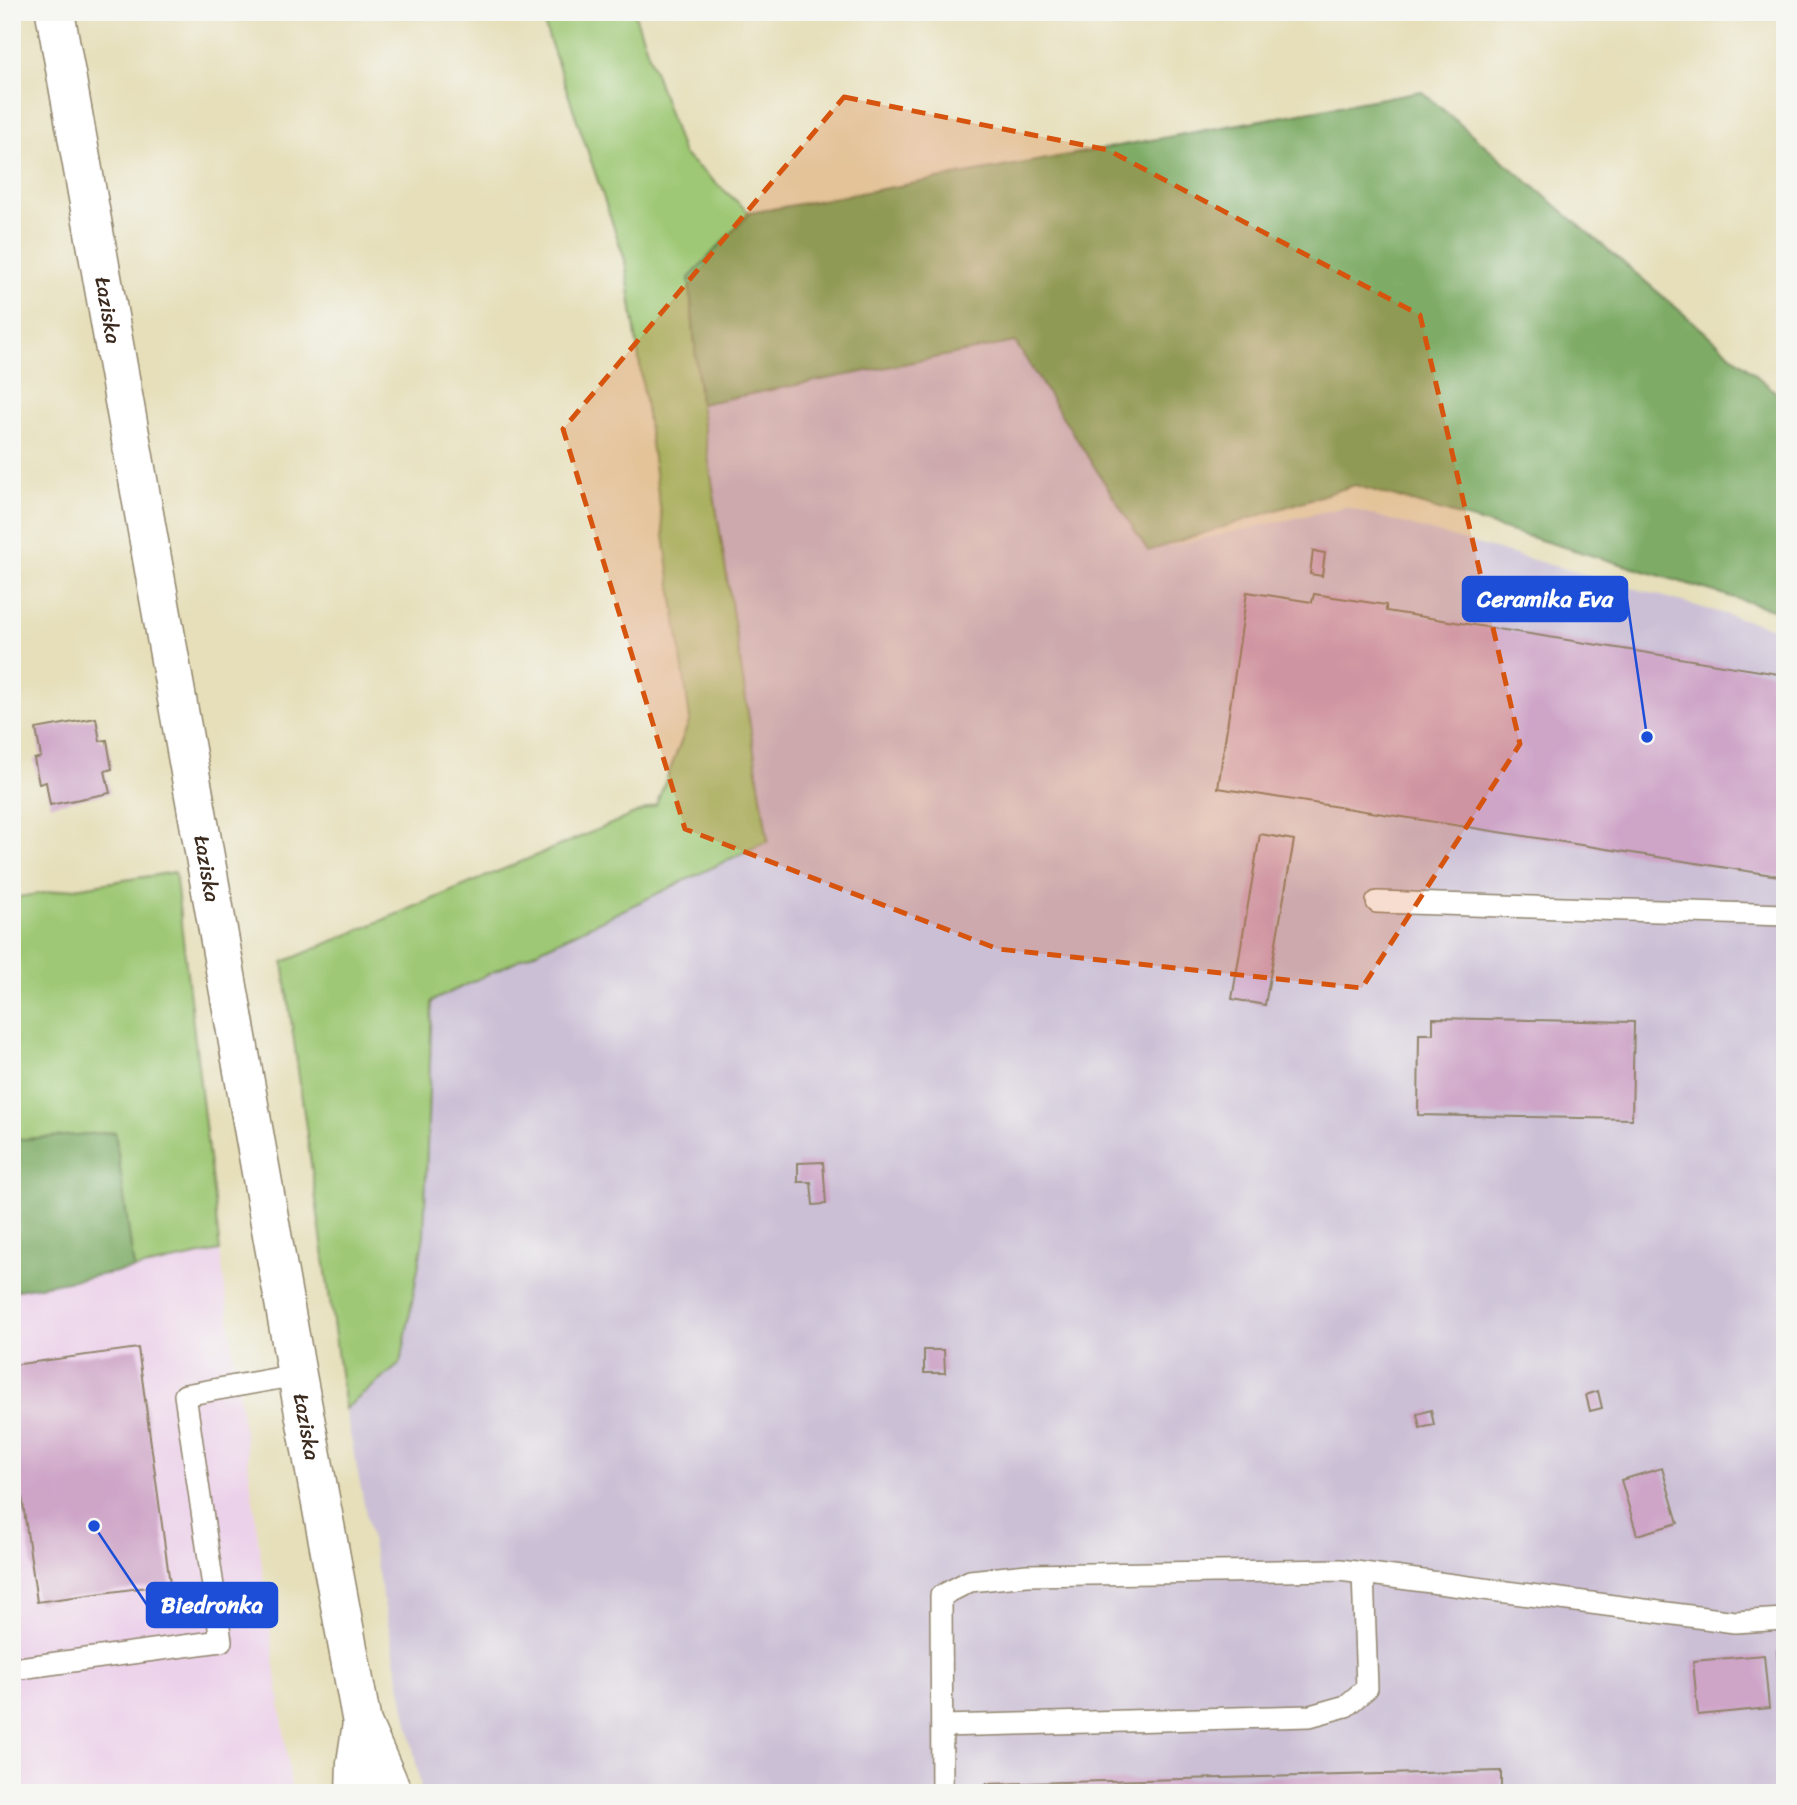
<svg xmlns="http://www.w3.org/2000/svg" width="1797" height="1805" font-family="Sriracha,sans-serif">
	<rect width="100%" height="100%" fill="#f6f6f2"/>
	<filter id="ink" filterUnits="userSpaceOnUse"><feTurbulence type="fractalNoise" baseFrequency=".0143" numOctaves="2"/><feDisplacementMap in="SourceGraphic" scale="14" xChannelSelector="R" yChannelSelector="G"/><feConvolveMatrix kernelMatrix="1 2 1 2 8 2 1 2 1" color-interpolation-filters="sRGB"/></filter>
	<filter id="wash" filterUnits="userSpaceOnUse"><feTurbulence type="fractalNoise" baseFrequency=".00686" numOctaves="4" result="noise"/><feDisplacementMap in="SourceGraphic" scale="28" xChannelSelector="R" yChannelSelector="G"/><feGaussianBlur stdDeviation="1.57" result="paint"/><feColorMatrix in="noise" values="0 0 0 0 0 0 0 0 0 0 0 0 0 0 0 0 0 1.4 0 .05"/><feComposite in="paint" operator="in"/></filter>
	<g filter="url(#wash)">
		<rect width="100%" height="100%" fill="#e6dfba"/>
		<!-- built -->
		<path fill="#ecd1ea" d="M220,1251l72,542h-280v-502z"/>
		<!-- industrial -->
		<path fill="#cbbfd5" d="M1015,342l133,209 197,-44 440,124v1162h-1363l-77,-384 56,-46 23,-129 8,-233 335,-160 -67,-437z"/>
		<!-- green -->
		<path fill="#9ec874" stroke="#6c7949" stroke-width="2" d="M540,12h94l49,142 67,59 -61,65 11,126 68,437 -336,160 -8,234 -23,128 -56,46 -62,-447 373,-157 34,-86 -65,-459z
			M175,872l45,379 -86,18 -19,-137 -103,8v-242z"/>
		<!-- forest -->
		<path fill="#7eac66" stroke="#5c6b42" stroke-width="2" d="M1421,91l364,309v213l-430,-128 -207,66 -133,-209 -315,62 -11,-126 61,-65z
			M115,1132l19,137 -122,22v-151z"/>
		<g id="blocks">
			<!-- building -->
			<path fill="#cea4c7" d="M1313,551l12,2 -3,23 -12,-2z
				M1247,592l65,10 2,-8 72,11v6l399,64v202l-567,-89z
				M96,718l4,23 7,-1 5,29 -7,2 5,22 -60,12 -4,-23 -7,2 -5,-25 7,-2 -5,-28z
				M1260,834l34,6 -29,165 -33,-6z
				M1433,1018l201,4 -2,97 -214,-4 1,-81h14z
				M823,1162l3,42 -13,1 -2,-23h-13v-19z
				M138,1348l32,236 -133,18 -19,-134h-6v-103z
				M924,1350h20l1,23h-21z
				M1598,1391l4,17 -12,3 -4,-16z
				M1431,1410l3,15 -14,3 -3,-14z
				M1662,1468l16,55 -41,12 -16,-55z
				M1777,1651h8v33h-5z
				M1764,1655l5,53 -71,7 -5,-54z
				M1501,1771v22h-516v-9z"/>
		</g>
	</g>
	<g filter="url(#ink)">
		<use href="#blocks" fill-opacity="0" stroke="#90846c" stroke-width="2"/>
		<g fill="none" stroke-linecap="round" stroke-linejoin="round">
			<!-- lane casing -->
			<g stroke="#90846c" stroke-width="24">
				<path id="lane" d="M1377,902l408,13
					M12,1669l209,-28 -36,-246 112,-20
					M942,1726l368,-10 36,-10 21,-18 -4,-115
					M942,1793l-1,-197 29,-15 57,-6 313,-5 395,52 50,-3"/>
			</g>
			<!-- secondary casing -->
			<g stroke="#90846c" stroke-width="41">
				<g id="secondary">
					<path id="s1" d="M55,12l242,1363 65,348 31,70"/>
					<path d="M355,1793l1,-30 6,-40"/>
				</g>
			</g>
			<!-- lane -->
			<use href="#lane" stroke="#fff" stroke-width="21"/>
			<!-- secondary -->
			<use href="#secondary" stroke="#fff" stroke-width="38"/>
		</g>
	</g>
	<!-- marked area -->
	<path fill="#d7540e" fill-opacity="0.2" stroke="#d7540e" stroke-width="5" stroke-dasharray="14 9" stroke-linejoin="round" d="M844,97l264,53 312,165 100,429 -158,244 -364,-39 -313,-120 -122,-400z"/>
	<g text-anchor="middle" stroke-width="7" stroke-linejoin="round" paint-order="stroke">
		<!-- street labels -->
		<g font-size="21" fill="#3b2a1e" stroke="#f6f6f2">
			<text dy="7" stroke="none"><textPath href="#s1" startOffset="303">Łaziska</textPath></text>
			<text dy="7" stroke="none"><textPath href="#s1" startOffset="870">Łaziska</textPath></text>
			<text dy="7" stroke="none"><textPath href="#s1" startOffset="1437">Łaziska</textPath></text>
		</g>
	</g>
	<!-- callouts -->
	<path fill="none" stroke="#1d4ed8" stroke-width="2.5" d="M1647 737L1627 599M94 1526L147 1605"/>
	<g fill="#1d4ed8" stroke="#f6f6f2" stroke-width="2.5">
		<circle cx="1647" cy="737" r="7"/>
		<circle cx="94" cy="1526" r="7"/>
	</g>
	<g fill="#1d4ed8" stroke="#1d4ed8" stroke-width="2.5">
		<rect x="1463" y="577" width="164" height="44" rx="7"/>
		<rect x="147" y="1583" width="130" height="44" rx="7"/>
	</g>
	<g font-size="23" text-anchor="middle" font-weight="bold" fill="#fff">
		<text x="1545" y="607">Ceramika Eva</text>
		<text x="212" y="1613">Biedronka</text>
	</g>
	<!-- margin -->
	<rect width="1797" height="1805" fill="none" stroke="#f6f6f2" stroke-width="42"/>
</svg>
